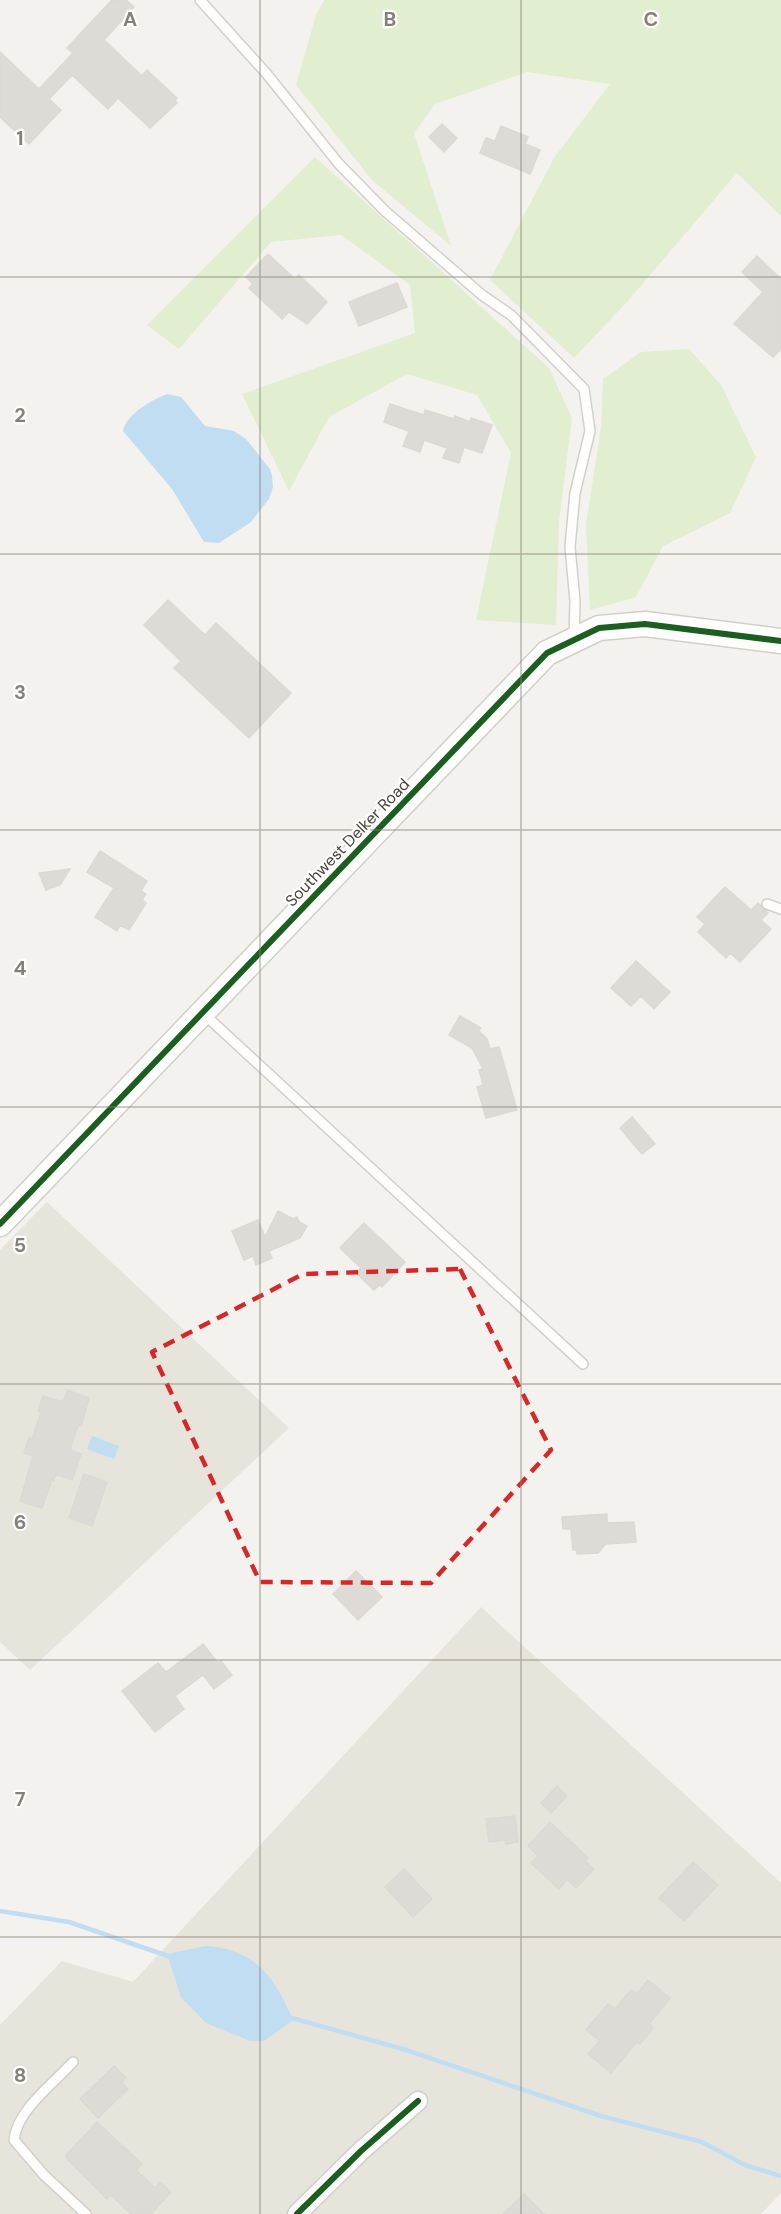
<svg xmlns="http://www.w3.org/2000/svg" width="781" height="2214" font-family="'DM Sans',sans-serif">
	<rect width="100%" height="100%" fill="#f4f2ee"/>
	<!-- residential -->
	<path fill="#e7e4dc" d="M47,1202l242,226 -259,242 -30,-28v-392z
		M481,1607l300,276v310l-20,21h-761v-189l62,-64 71,21z"/>
	<!-- green -->
	<path fill="#e1eecf" d="M324,0h457v216l-44,-43 -110,129 -53,56 -84,-78 64,-122 56,-74 -83,-12 -92,32 -21,29 37,113 -79,-66 -76,-95 20,-70z
		M315,157l234,211 23,50 -13,104 -3,103 -80,-5 35,-167 -34,-58 -70,-21 -78,43 -40,74 -47,-97 173,-61 -5,-48 -69,-50 -70,7 -92,107 -32,-24z
		M689,349l32,36 35,72 -26,56 -67,33 -27,51 -46,13 -4,-86 15,-96 2,-49 38,-27z"/>
	<!-- water -->
	<path fill="#c0ddf1" d="M168,394l13,3 24,29 29,5 12,8 24,30 2,7 1,11 -4,12 -18,23 -32,21 -15,-1 -32,-53 -49,-58c3,-17 30,-32 45,-37z
		M92,1436l27,10 -5,13 -27,-10z
		M205,1946c49,2 70,31 88,74l-29,21h-14l-44,-18 -25,-26 -14,-43z"/>
	<g fill="none" stroke-linecap="round" stroke-linejoin="round">
		<!-- stream -->
		<path stroke="#c0ddf1" stroke-width="4.5" d="M0,1911l69,11 102,35
			M288,2017l115,32 198,67 101,26 43,23 36,11"/>
	</g>
	<!-- building -->
	<path fill="#dedbd6" stroke="#dcd9d4" stroke-width="1.5" d="M112,0h14l8,7 -30,33 38,36 5,-6 30,28 -2,3 2,2 -27,25 -32,-30 -10,11 -36,-34 -23,24 12,11 -32,34 -29,-27v-65l39,37 34,-36 -6,-5z
		M442,124l15,14 -13,14 -15,-15z
		M501,126l27,11 -3,7 15,6 -10,24 -50,-21 6,-15 9,3z
		M268,254l27,25 4,-4 28,27 -20,22 -18,-12 -7,7 -33,-31 4,-4 -7,-7z
		M757,256l24,23v70l-8,8 -39,-33 29,-32 -21,-20z
		M397,283l10,24 -48,19 -10,-24z
		M390,404l34,11 1,-5 29,9 1,-3 15,6 1,-4 21,7 -10,28 -18,-6 -5,16 -16,-5 4,-10 -23,-8 -4,12 -17,-6 6,-15 -25,-9z
		M168,600l37,35 11,-12 75,70 -42,45 -75,-70 7,-7 -37,-36z
		M100,851l47,30 -6,10 5,3 -4,6 4,3 -17,27 -9,-5 -3,6 -22,-14 19,-29 -27,-16z
		M70,869l-10,16 -14,5 -7,-17z
		M725,887l26,23 7,-7 10,10 -7,7 10,9 -31,33 -10,-9 -4,5 -28,-26 7,-8 -8,-7z
		M636,961l34,31 -16,17 -13,-13 -10,10 -20,-18z
		M460,1016l21,12 -3,2 9,9 3,10 9,-2 18,63 -31,8 -9,-31 6,-2 -4,-15 4,-1 -11,-21 -23,-13z
		M632,1117l23,27 -13,10 -22,-26z
		M278,1211l15,8 4,-2 2,5 8,4 -7,12 -31,13 3,7 -16,7 -3,-9 -9,4 -12,-29 26,-11 7,17z
		M364,1223l41,39 -23,25 -3,-2 -5,5 -18,-17 5,-5 -21,-20z
		M67,1390l22,8 -8,28 -3,-1 -8,25 11,4 -9,26 -16,-6 -2,6 -2,-1 -10,29 -22,-7 13,-45 -9,-3 5,-15 3,1 9,-27 -3,-1 5,-15 20,6z
		M84,1474l23,8 -15,44 -23,-8z
		M607,1514v9l27,-1 2,20 -30,2 -8,9 -21,1v-4h-4l-2,-21h-8l-1,-12z
		M356,1571l26,26 -24,23 -25,-26z
		M203,1644l15,19 3,-2 11,14 -18,14 -11,-14 -28,21 9,13 -29,23 -33,-41 36,-28 8,9z
		M557,1786l10,10 -16,17 -10,-10z
		M515,1816l3,26 -12,2 -1,-4 -16,2 -3,-23z
		M550,1822l38,36 -3,3 9,8 -18,19 -9,-9 -8,10 -28,-26 7,-7 -10,-10z
		M693,1862l25,23 -34,36 -25,-23z
		M404,1869l28,30 -19,18 -28,-30z
		M648,1980l22,18 -21,26 4,4 -13,16 -3,-2 -26,31 -23,-19 12,-13 -14,-11 22,-26 7,5 16,-19 6,4z
		M114,2066l12,12 -4,4 6,7 -30,29 -18,-19z
		M97,2122l45,42 -6,6 19,18 5,-6 11,10 -20,22h-20l-20,-19 -4,4 -40,-40 -1,-4z
		M524,2194l20,20h-41z"/>
	<g fill="none" stroke-linecap="round" stroke-linejoin="round">
		<!-- service casing -->
		<g stroke="#d2d0cb" stroke-width="12">
			<path id="service" d="M200,0l66,73 73,91 46,47 97,84 29,20 73,74 6,42 -15,62 -5,54 5,54 -1,37
				M767,904l14,5
				M204,1014l379,350
				M73,2062c-20,22 -56,48 -59,78l30,35 42,39"/>
		</g>
		<!-- minor casing -->
		<g stroke="#d2d0cb" stroke-width="21">
			<path id="minor" d="M297,2214l64,-63 57,-50"/>
		</g>
		<!-- tertiary casing -->
		<g stroke="#d2d0cb" stroke-width="27">
			<path id="tertiary" d="M0,1224l547,-571 52,-25 46,-4 136,17"/>
		</g>
		<!-- service -->
		<use href="#service" stroke="#fdfdfc" stroke-width="9"/>
		<!-- minor -->
		<use href="#minor" stroke="#fdfdfc" stroke-width="18"/>
		<!-- tertiary -->
		<use href="#tertiary" stroke="#fdfdfc" stroke-width="24"/>
		<!-- cycleway casing -->
		<g stroke="#fff" stroke-width="10">
			<path id="cycleway" d="M0,1224l547,-571 52,-25 46,-4 136,17
				M297,2214l64,-63 57,-50"/>
		</g>
		<!-- cycleway -->
		<use href="#cycleway" stroke="#1b5e20" stroke-width="6"/>
	</g>
	<!-- marked area -->
	<path fill="none" stroke="#d62828" stroke-width="4.5" stroke-dasharray="12 8" stroke-linejoin="round" d="M460,1269l91,181 -120,133 -171,-1 -108,-230 151,-78z"/>
	<!-- grid -->
	<path fill="none" stroke="#868178" stroke-width="1.5" stroke-opacity="0.55" d="M260,0v2214M521,0v2214M0,277h781M0,554h781M0,830h781M0,1107h781M0,1384h781M0,1660h781M0,1937h781"/>
	<g text-anchor="middle" stroke-width="4.5" stroke-linejoin="round" paint-order="stroke">
		<!-- street labels -->
		<g font-size="16" fill="#4b4439" stroke="#fff">
			<text transform="translate(347 842) rotate(-46)" y="6">Southwest Delker Road</text>
		</g>
	</g>
	<g font-size="20" text-anchor="middle" font-weight="bold" fill="#868178" stroke="#fff" stroke-width="4.5" stroke-linejoin="round" paint-order="stroke">
		<text x="130" y="26">A</text>
		<text x="390" y="26">B</text>
		<text x="651" y="26">C</text>
		<text x="20" y="145">1</text>
		<text x="20" y="422">2</text>
		<text x="20" y="699">3</text>
		<text x="20" y="975">4</text>
		<text x="20" y="1252">5</text>
		<text x="20" y="1529">6</text>
		<text x="20" y="1806">7</text>
		<text x="20" y="2082">8</text>
	</g>
</svg>
